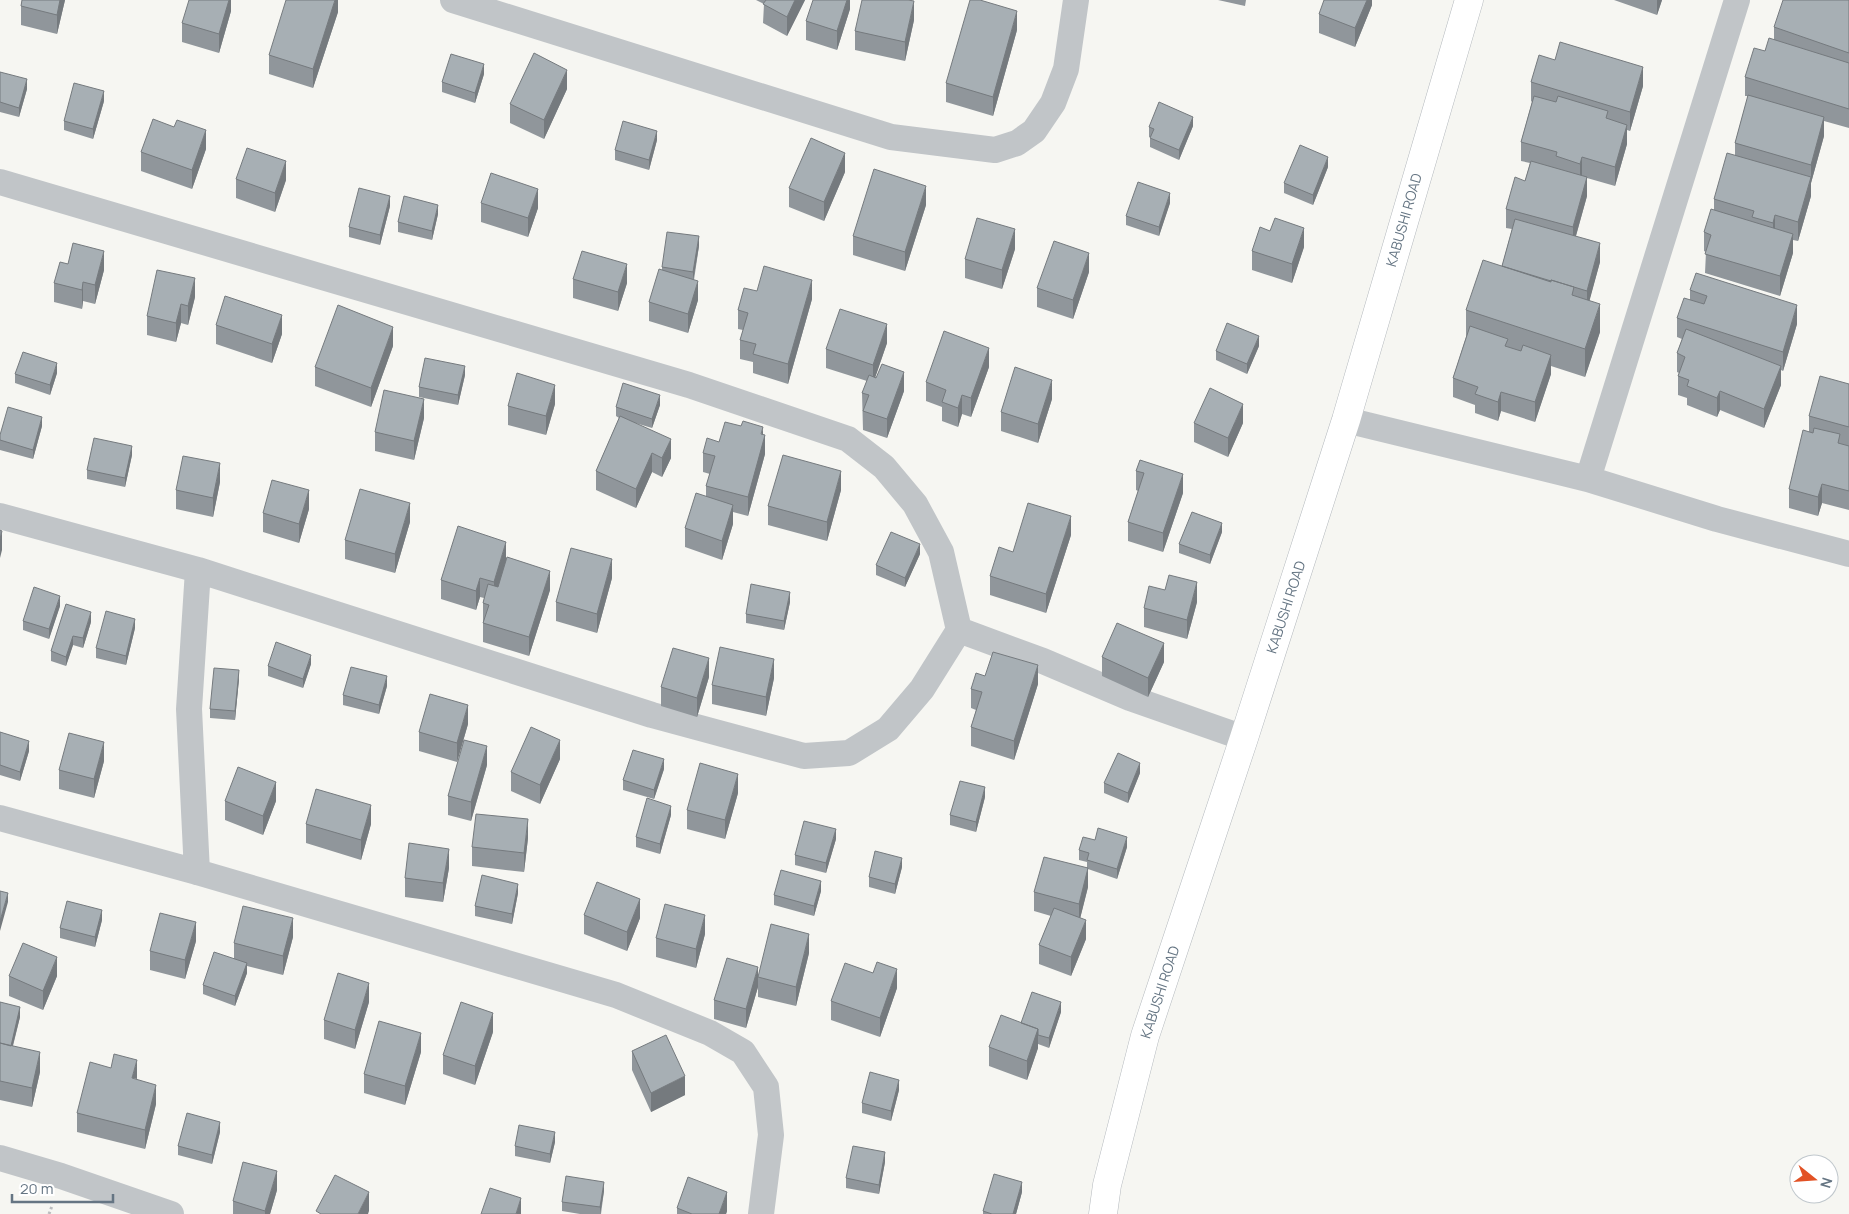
<svg xmlns="http://www.w3.org/2000/svg" width="1849" height="1214" font-family="Manrope,sans-serif">
	<rect width="100%" height="100%" fill="#f6f6f2"/>
	<g fill="none" stroke-linecap="round" stroke-linejoin="round">
		<!-- secondary casing -->
		<g stroke="#b3b8bd" stroke-width="29">
			<path id="secondary" d="M1103,1214l4,-29 38,-149 99,-298 102,-318 123,-420"/>
		</g>
		<!-- path -->
		<path stroke="#bbbdbf" stroke-width="3" stroke-dasharray="2.5 2.5" stroke-linecap="butt" d="M49,1214l3,-8"/>
		<!-- street -->
		<path stroke="#c1c5c8" stroke-width="26" d="M453,0l438,137 104,13 22,-7 17,-12 19,-28 13,-34 10,-69
			M0,182l689,203 159,54 36,28 31,37 26,48 18,78 -37,59 -34,40 -39,24 -45,3 -152,-41 -454,-145 -198,-54
			M1346,420l242,59 129,40 132,35
			M1588,479l149,-479
			M959,630l84,31 87,37 114,40
			M0,818l197,54 419,123 94,38 33,19 23,35 5,48 -10,79
			M197,872l-8,-163 9,-139
			M0,1158l61,18 110,38"/>
		<!-- secondary -->
		<use href="#secondary" stroke="#fff" stroke-width="28"/>
	</g>
	<!-- wall -->
	<path fill="#90969b" d="M22,0h43l-8,34 -36,-9v-19z
		M231,0v11l-12,42 -37,-11v-19z
		M338,0v12l-25,76 -44,-14v-19z
		M756,0h49l-18,36 -24,-13 1,-19z
		M850,0v9l-13,41 -31,-10v-19z
		M1218,0h28l-1,6z
		M1372,0v5l-17,42 -36,-14v-19z
		M1614,0h48l-5,15z
		M1849,0v128l-25,-7v15l-13,47v13l-13,45 -5,-1v13l-13,43 -75,-23 1,-21 -2,-1v-19l10,-22v-11l21,-43v-13l13,-47h-3v-19l29,-38v-12z
		M914,20l-9,41 -50,-11v-19z
		M1017,30l-24,86 -47,-14v-19z
		M0,72l27,17 -8,28 -19,-5z
		M484,74l-9,29 -33,-11v-10z
		M1531,82l112,4 -13,45 -3,-1v14l-12,42 -28,-8v18l-11,40 24,26 -11,39 11,31 -15,45 -34,-11v8l-16,48 -34,-11 -3,10 -23,-8v-8l-22,-8v-19l13,-41v-27l36,-44 10,-37 -6,-1v-19l19,-28 5,-18 -9,-2v-19l11,-40 -1,-1z
		M567,89l-23,50 -34,-16v-19z
		M104,101l-11,38 -29,-9v-9z
		M1193,126l-14,34 -29,-13v-10h-1v-10z
		M657,140l-8,30 -34,-10v-10z
		M206,149l-14,40 -51,-18v-19z
		M1328,167l-15,38 -29,-12v-10z
		M845,172l-21,49 -35,-14v-19z
		M236,179l50,1 -11,32 -39,-14z
		M481,203l57,5 -10,29 -47,-15z
		M1170,203l-11,33 -33,-11v-9z
		M926,205l-21,66 -52,-16v-19z
		M390,206l-10,39 -31,-8v-10z
		M438,214l-6,26 -34,-8v-10z
		M1270,231l34,16 -12,36 -40,-13v-19z
		M699,246l-5,34 4,20 -10,33 -39,-12v-19l13,-32v-3z
		M1015,249l-13,40 -37,-11v-19z
		M68,264l36,6 -9,34 -12,-3 -1,8 -28,-7v-19z
		M1089,272l-16,47 -36,-12v-19z
		M573,279l54,4 -9,28 -45,-13z
		M1690,290l107,34 -14,47 -2,-1v15l-17,43 -44,-18 -3,7 -30,-12v-7l-9,-3v-19l1,-3 -2,-1v-19l5,-14 -5,-2v-19l13,-18z
		M757,291l55,8 -24,85 -35,-11v-11l-13,-3v-19l3,-10 -5,-1v-19z
		M195,297l-7,28 -7,-2 -5,19 -29,-7v-19z
		M216,325l66,9 -10,29 -56,-19z
		M887,343l-12,34 29,14 -17,47 -24,-8 -1,-37 5,-12 -41,-13v-19z
		M393,346l-22,61 -56,-21v-19z
		M1259,346l-12,28 -31,-14v-9z
		M989,367l-18,50 -9,-3 -4,13 -16,-6v-14l-16,-6v-19z
		M57,373l-7,22 -35,-12v-9z
		M465,375l-7,30 -39,-8v-10z
		M1849,384v126l-27,-7 -4,13 -29,-8v-19l20,-57v-16z
		M1052,399l-14,44 -37,-12v-19z
		M555,404l-9,31 -38,-10v-19z
		M660,405l-8,23 -20,-6 39,36 -9,19 -10,-5 -16,36 -40,-18v-19l23,-53 -3,-2v-9z
		M424,418l-10,42 -39,-9v-19z
		M1194,423h49l-15,34 -34,-15z
		M42,426l-9,33 -33,-9v-15z
		M763,435l2,19 -17,62 -15,-4v12l-11,36 -37,-13v-19l21,-32v-10l4,-12 -7,-2v-19l16,-11z
		M132,455l-7,32 -38,-8v-9z
		M1140,460l43,33 -20,59 -35,-11v-19l10,-31 -2,-1v-19z
		M220,482l-7,35 -37,-8v-19z
		M841,490l-14,51 -59,-16v-19z
		M309,509l-10,34 -36,-11v-19z
		M410,522l-15,51 -50,-14v-19z
		M1222,532l-12,32 -31,-11v-9z
		M1071,535l-25,78 -56,-18v-19l23,-24z
		M920,554l-15,33 -29,-12v-10z
		M506,559l44,31 -21,66 -46,-14v-39l1,-5 -4,-1 -4,13 -35,-11v-19z
		M612,578l-15,55 -41,-12v-19z
		M790,602l-6,28 -38,-7v-9z
		M1197,602l-10,37 -43,-12v-19z
		M60,606l-11,33 -26,-9v-9z
		M91,622l-8,26 -10,-3 -7,21 -15,-5v-10z
		M135,628l-9,37 -30,-7v-10z
		M1102,657l62,5 -16,35 -46,-21z
		M311,664l-8,24 -35,-12v-10z
		M985,676l53,8 -24,76 -43,-14v-19l5,-17 -5,-2v-19z
		M709,677l-12,40 -36,-11v-19z
		M774,678l-8,38 -54,-12v-19z
		M239,679l-4,41 -25,-2v-9z
		M387,686l-8,28 -36,-9v-10z
		M468,724l-11,38 -38,-11v-19z
		M0,732l29,19 -9,30 -20,-6z
		M560,759l-20,45 -29,-13v-19z
		M104,761l-10,37 -35,-9v-19z
		M487,765l-16,56 -23,-6v-19z
		M664,769l-10,30 -31,-9v-10z
		M1140,773l-12,30 -24,-10v-10z
		M738,793l-13,46 -38,-10v-19z
		M985,797l-9,35 -26,-7v-10z
		M225,801h51l-13,34 -38,-15z
		M671,815l-11,39 -24,-7v-10z
		M306,824h65l-10,36 -55,-17z
		M528,838l-4,34 -52,-6v-19z
		M836,839l-10,34 -31,-8v-10z
		M1095,840l32,7 -10,32 -29,-10v18l-8,31 6,21 -15,37 -32,-12v-19l12,-29 -17,-5v-19l53,-24v-6l-8,-2v-10z
		M902,867l-7,27 -26,-7v-10z
		M449,868l-6,34 -38,-5v-19z
		M821,891l-7,25 -40,-11v-10z
		M518,893l-6,31 -37,-8v-10z
		M584,915l56,3 -13,33 -43,-17z
		M102,920l-7,27 -35,-9v-10z
		M705,934l-9,34 -40,-11v-19z
		M293,937l-10,38 -36,-9v7l-12,33 -32,-12v-9l31,-26v-16z
		M196,941l-11,38 -35,-9v-19z
		M809,953l-13,53 -38,-9v-10l-12,41 -32,-9v-19l44,-24z
		M9,976h48l-14,34 -34,-14z
		M897,988l-17,49 -49,-17v-19z
		M0,1002l20,15 -7,29 27,26 -8,35 -32,-7z
		M369,1002l-14,47 -31,-10v-19z
		M1061,1012l-12,36 -11,-4v4l-11,32 -38,-14v-19l32,-24z
		M493,1032l-18,53 -32,-11v-19z
		M632,1051l53,44 -34,17 -19,-42z
		M421,1052l-16,53 -41,-12v-19z
		M137,1079l19,25 -11,45 -68,-17v-19z
		M899,1090l-8,31 -29,-8v-10z
		M220,1132l-8,32 -34,-9v-9z
		M555,1142l-5,21 -35,-7v-10z
		M885,1162l-6,32 -33,-6v-10z
		M277,1190l-7,24h-37v-13z
		M604,1191l-3,23h-21l-18,-3v-9z
		M1022,1192l-6,22h-33v-3z
		M677,1208l50,3 -1,3h-49z"/>
	<!-- shaded-wall -->
	<path fill="#757a7e" d="M60,0h5l-8,34v-19z
		M229,0h2v11l-12,42v-19z
		M335,0h3v12l-25,76v-19z
		M795,0h10l-18,36v-19z
		M847,0h3v9l-13,41v-19z
		M1367,0h5v5l-17,42v-19z
		M1657,0h5l-5,15z
		M914,1v19l-9,41v-19z
		M1017,11v19l-24,86v-19z
		M484,64v10l-9,29v-10z
		M1643,67v19l-13,45v-19z
		M567,70v19l-23,50v-19z
		M27,79v10l-8,28v-9z
		M104,91v10l-11,38v-10z
		M1193,117v9l-14,34v-10z
		M1824,117v19l-13,47v13l-13,45v-19l13,-44v-13z
		M1627,125v19l-12,42v-19z
		M206,130v19l-14,40v-19z
		M657,131v9l-8,30v-10z
		M845,153v19l-21,49v-19z
		M1328,157v10l-15,38v-10z
		M1582,157v19l-2,7v-19z
		M286,161v19l-11,32v-19z
		M1587,177v19l-14,50v-19z
		M926,186v19l-21,66v-19z
		M538,189v19l-10,29v-19z
		M1170,193v10l-11,33v-9z
		M390,196v10l-10,39v-10z
		M438,205v9l-6,26v-9z
		M1775,215v19l-2,8v-19z
		M1304,228v19l-12,36v-19z
		M1015,229v20l-13,40v-19z
		M1793,234v19l-13,43v-20z
		M699,236v10l-6,35v-9z
		M1600,243v19l-13,48v-19z
		M104,251v19l-9,34v-19z
		M1089,253v19l-16,47v-19z
		M627,264v19l-9,28v-19z
		M195,278v19l-7,28v-19z
		M812,280v19l-24,85v-20z
		M698,281v19l-10,33v-19z
		M83,282v19l-1,8v-19z
		M181,304v19l-5,19v-19z
		M1600,304v28l-15,45v-28z
		M1797,305v19l-14,47v-19z
		M282,315v19l-10,29v-19z
		M887,324v19l-14,41v-19z
		M393,327v19l-22,61v-19z
		M1259,336v10l-12,28v-10z
		M989,348v19l-18,50v-19z
		M1551,355v19l-16,48v-20z
		M57,363v10l-7,22v-10z
		M465,366v9l-7,30v-10z
		M1781,366v19l-17,43v-19z
		M904,372v19l-17,47v-19z
		M1052,380v19l-14,44v-19z
		M555,385v19l-9,31v-19z
		M1720,391v19l-3,7v-19z
		M1501,392v19l-3,10v-19z
		M660,395v10l-8,23v-9z
		M962,395v19l-4,13v-19z
		M424,399v19l-10,42v-19z
		M1243,404v19l-15,34v-19z
		M42,417v9l-9,33v-9z
		M763,427v14l2,-6v19l-17,62v-19z
		M671,439v19l-9,19v-19z
		M132,446v9l-7,32v-9z
		M652,453v19l-16,36v-19z
		M220,463v19l-7,35v-19z
		M841,471v19l-14,51v-19z
		M1183,474v19l-20,59v-19z
		M1822,484v19l-4,13v-19z
		M309,490v19l-10,34v-19z
		M410,503v19l-15,51v-19z
		M733,505v19l-11,36v-19z
		M1071,516v19l-25,78v-19z
		M1222,523v9l-12,32v-9z
		M2,531v19l-2,8v-19z
		M506,542v19l-12,40v-19z
		M920,544v10l-15,33v-9z
		M612,559v19l-15,55v-19z
		M550,571v19l-21,66v-19z
		M480,578v19l-4,13v-19z
		M1197,582v20l-10,37v-19z
		M790,592v10l-6,28v-9z
		M60,596v10l-11,33v-10z
		M91,612v10l-8,26v-10z
		M135,619v9l-9,37v-9z
		M73,636v9l-7,21v-9z
		M1164,643v19l-16,35v-19z
		M311,655v9l-8,24v-9z
		M709,658v19l-12,40v-19z
		M774,659v19l-8,38v-19z
		M1038,665v19l-24,76v-19z
		M239,670v9l-4,41v-9z
		M387,676v10l-8,28v-9z
		M468,705v19l-11,38v-19z
		M560,740v19l-20,45v-19z
		M29,741v10l-9,30v-9z
		M104,742v19l-10,37v-19z
		M487,746v19l-16,56v-19z
		M664,759v10l-10,30v-9z
		M1140,763v10l-12,30v-10z
		M738,774v19l-13,46v-19z
		M276,782v19l-13,34v-19z
		M985,787v10l-9,35v-10z
		M371,805v19l-10,36v-20z
		M671,806v9l-11,39v-10z
		M528,819v19l-4,34v-19z
		M836,829v10l-10,34v-10z
		M1127,837v10l-10,32v-10z
		M449,849v19l-6,34v-19z
		M902,858v9l-7,27v-10z
		M1088,868v19l-9,36v-19z
		M821,881v10l-7,25v-10z
		M518,884v9l-6,31v-10z
		M8,893v9l-8,29v-10z
		M640,899v19l-13,33v-19z
		M102,910v10l-7,27v-10z
		M705,915v19l-9,34v-19z
		M293,918v19l-10,38v-19z
		M1086,920v19l-15,37v-19z
		M196,922v19l-11,38v-19z
		M809,934v19l-13,53v-19z
		M57,957v19l-14,34v-19z
		M247,963v10l-12,33v-10z
		M758,967v20l-12,41v-19z
		M897,969v19l-17,49v-19z
		M369,983v19l-14,47v-19z
		M1061,1002v10l-12,36v-10z
		M20,1007v10l-10,39v-10z
		M493,1013v19l-18,53v-19z
		M1038,1029v19l-11,32v-19z
		M421,1033v19l-16,53v-19z
		M40,1052v20l-8,35v-19z
		M137,1060v19l-5,-1z
		M685,1076v19l-34,17v-19z
		M899,1080v10l-8,31v-10z
		M156,1085v19l-11,45v-19z
		M220,1122v10l-8,32v-9z
		M555,1132v10l-5,21v-9z
		M885,1152v10l-6,32v-9z
		M277,1171v19l-7,24h-5v-3z
		M604,1182v9l-4,23v-7z
		M1022,1182v10l-6,22h-3z
		M369,1192v19l-1,3h-10z
		M727,1192v19l-1,3h-7z
		M521,1198v16h-5z"/>
	<!-- building -->
	<path fill="#a7afb4" stroke="#757a7e" d="M22,0h38l-3,15 -36,-9z
		M189,0h40l-10,34 -37,-11z
		M286,0h49l-22,69 -44,-14z
		M766,0h29l-8,17 -24,-13z
		M813,0h34l-10,31 -31,-10z
		M862,0h46l6,1 -9,41 -50,-11z
		M970,0h10l37,11 -24,86 -47,-14z
		M1324,0h43l-12,28 -36,-14z
		M1783,0h66v53l-75,-26z
		M1769,38l80,25v46l-104,-32 9,-29 11,3z
		M1560,42l83,25 -13,45 -99,-30 8,-27 16,5z
		M534,53l33,17 -23,50 -34,-16z
		M451,54l33,10 -9,29 -33,-11z
		M0,72l27,7 -8,29 -19,-6z
		M74,83l30,8 -11,38 -29,-8z
		M1748,95l76,22 -13,48 -76,-22z
		M1534,96l22,6 2,-6 50,15 -2,7 21,7 -12,42 -33,-10 -2,7 -24,-8 1,-4 -36,-10z
		M1159,102l34,15 -14,33 -29,-12 4,-9 -5,-2z
		M153,119l21,8 3,-7 29,10 -14,40 -51,-18z
		M623,121l34,10 -8,29 -34,-10z
		M811,138l34,15 -21,49 -35,-14z
		M1300,145l28,12 -15,38 -29,-12z
		M247,148l39,13 -11,32 -39,-14z
		M1727,153l84,24 -13,45 -23,-7 -2,8 -21,-6 2,-6 -40,-12z
		M1531,161l56,16 -14,50 -67,-18 9,-32 10,4z
		M874,169l52,17 -21,66 -52,-16z
		M491,173l47,16 -10,29 -47,-15z
		M1138,182l32,11 -11,34 -33,-11z
		M359,188l31,8 -10,39 -31,-8z
		M404,196l34,9 -6,26 -34,-9z
		M1711,209l82,25 -13,42 -75,-22 6,-19 -7,-3z
		M977,218l38,11 -13,41 -37,-11z
		M1275,218l29,10 -12,36 -40,-13 8,-24 10,4z
		M1515,219l85,24 -13,48 -36,-11v1l-49,-15z
		M667,232l32,4 -6,36 -31,-5z
		M1054,241l35,12 -16,47 -36,-12z
		M73,243l31,8 -9,34 -12,-3 -1,8 -28,-7 6,-21 8,2z
		M582,251l45,13 -9,28 -45,-13z
		M1483,260l68,22v-2l23,7 -2,8 28,9 -15,45 -119,-39z
		M764,266l48,14 -24,84 -35,-10 3,-10 -16,-4 8,-27 -10,-3 6,-22 13,3z
		M659,269l39,12 -10,33 -39,-12z
		M157,270l38,8 -7,28 -7,-2 -5,19 -29,-7z
		M1696,273l101,32 -14,47 -106,-34 7,-20 20,6 3,-8 -17,-6z
		M225,296l57,19 -10,29 -56,-19z
		M338,305l55,22 -22,61 -56,-21z
		M840,309l47,15 -14,41 -47,-16z
		M1227,323l32,13 -12,28 -31,-13z
		M1470,326l38,13 -3,7 16,5 2,-6 28,10 -16,47 -34,-10 -3,10 -23,-8 3,-7 -25,-9z
		M1686,329l95,37 -17,43 -44,-18 -3,7 -30,-12 2,-6 -11,-4 7,-19 -8,-4z
		M944,331l45,17 -18,50 -9,-3 -4,13 -16,-6 4,-12 -20,-8z
		M23,352l34,11 -7,22 -35,-11z
		M425,358l40,8 -7,29 -39,-8z
		M882,364l22,8 -17,47 -24,-8 6,-16 -7,-2 7,-18 7,3z
		M1015,367l37,13 -14,44 -37,-12z
		M517,373l38,12 -9,31 -38,-10z
		M1820,376l29,8v43l-40,-11z
		M623,383l37,12 -8,24 -36,-12z
		M1210,388l33,16 -15,34 -34,-15z
		M384,390l40,9 -10,42 -39,-9z
		M8,407l34,10 -9,33 -33,-10v-5z
		M620,416l51,23 -9,19 -10,-5 -16,36 -40,-18z
		M743,421l20,6 -2,7 4,1 -17,62 -42,-11 9,-30 -12,-3 4,-15 12,4 6,-20 16,4z
		M1814,428l26,6 -2,9 11,3v45l-27,-7 -4,13 -29,-8 14,-59 10,3z
		M94,438l38,8 -7,32 -38,-8z
		M783,455l58,16 -14,51 -59,-16z
		M183,456l37,7 -7,35 -37,-8z
		M1140,460l43,14 -20,59 -35,-11 16,-49 -8,-2z
		M272,480l37,10 -10,34 -36,-11z
		M360,489l50,14 -15,51 -50,-14z
		M696,493l37,12 -11,36 -37,-13z
		M1028,503l43,13 -25,78 -56,-18 9,-29 14,5z
		M1192,512l30,11 -12,32 -31,-11z
		M458,526l48,16 -12,40 -14,-4 -4,13 -35,-11z
		M0,530l2,1 -2,8z
		M891,532l29,12 -15,34 -29,-13z
		M571,548l41,11 -15,55 -41,-12z
		M507,557l43,14 -21,66 -46,-14 6,-18 -6,-2 5,-19 10,3z
		M1169,575l28,7 -10,38 -43,-12 5,-22 16,4z
		M751,584l39,8 -6,29 -38,-7z
		M34,587l26,9 -11,33 -26,-8z
		M66,604l25,8 -8,26 -10,-2 -7,21 -15,-6z
		M106,611l29,8 -9,37 -30,-8z
		M1117,623l47,20 -16,35 -46,-21z
		M276,642l35,13 -8,24 -35,-13z
		M720,647l54,12 -8,38 -54,-12z
		M673,648l36,10 -12,40 -36,-11z
		M993,652l45,13 -24,76 -43,-14 11,-35 -11,-3 5,-16 9,3z
		M351,667l36,9 -8,29 -36,-10z
		M214,668l25,2 -4,41 -25,-2z
		M430,694l38,11 -11,38 -38,-11z
		M531,727l29,13 -20,45 -29,-13z
		M0,732l29,9 -9,31 -20,-7z
		M69,733l35,9 -10,37 -35,-9z
		M464,740l23,6 -16,56 -23,-6z
		M633,750l31,9 -10,31 -31,-10z
		M1118,753l22,10 -12,30 -24,-10z
		M700,763l38,11 -13,46 -38,-10z
		M238,767l38,15 -13,34 -38,-15z
		M960,781l25,6 -9,35 -26,-7z
		M316,789l55,16 -10,35 -55,-16z
		M647,798l24,8 -11,38 -24,-7z
		M476,814l52,5 -4,34 -52,-6z
		M804,821l32,8 -10,34 -31,-8z
		M1098,828l29,9 -10,32 -30,-9 2,-7 -10,-3 4,-13 12,3z
		M409,843l40,6 -6,34 -38,-5z
		M875,851l27,7 -7,26 -26,-7z
		M1044,857l44,11 -9,36 -45,-12z
		M781,870l40,11 -7,25 -40,-11z
		M482,875l36,9 -6,30 -37,-8z
		M597,882l43,17 -13,33 -43,-17z
		M0,891l8,2 -8,28z
		M67,901l35,9 -7,27 -35,-9z
		M665,904l40,11 -9,34 -40,-11z
		M243,906l50,12 -10,38 -49,-13z
		M1054,908l32,12 -15,37 -32,-12z
		M160,913l36,9 -11,38 -35,-9z
		M771,924l38,10 -13,53 -38,-10z
		M23,943l34,14 -14,34 -34,-15z
		M214,952l33,11 -12,33 -32,-11z
		M727,958l31,9 -12,42 -32,-9z
		M877,962l20,7 -17,49 -49,-17 14,-38 28,10z
		M338,973l31,10 -14,47 -31,-10z
		M1032,992l29,10 -12,36 -11,-3v-6l-17,-6z
		M0,1002l20,5 -9,39 -11,-3z
		M461,1002l32,11 -18,53 -32,-11z
		M1001,1015l37,14 -11,32 -38,-14z
		M379,1021l42,12 -16,53 -41,-12z
		M666,1035l19,41 -34,17 -19,-42z
		M0,1043l40,9 -8,36 -32,-7z
		M114,1054l23,6 -5,18 24,7 -11,45 -68,-17 13,-51 21,6z
		M870,1072l29,8 -8,31 -29,-8z
		M187,1113l33,9 -8,33 -34,-9z
		M519,1125l36,7 -5,22 -35,-8z
		M853,1146l32,6 -6,33 -33,-7z
		M243,1162l34,9 -12,40 -32,-10z
		M994,1174l28,8 -9,32h-21l-9,-3z
		M335,1175l34,17 -11,22h-37l-5,-3z
		M566,1176l38,6 -4,25 -38,-5z
		M688,1177l39,15 -8,22h-27l-15,-6z
		M490,1188l31,10 -5,16h-35z"/>
	<g text-anchor="middle" stroke-width="5" stroke-linejoin="round" paint-order="stroke">
		<!-- street labels -->
		<g font-size="14" fill="#657583" stroke="#fff">
			<text transform="translate(1404 220) rotate(-74)" y="5">KABUSHI ROAD</text>
			<text transform="translate(1286 607) rotate(-72)" y="5">KABUSHI ROAD</text>
			<text transform="translate(1160 992) rotate(-72)" y="5">KABUSHI ROAD</text>
		</g>
	</g>
	<!-- north arrow -->
	<g transform="translate(1814 1179) rotate(107)"><circle r="24" fill="#ffffff" stroke="#c1c8cd"/>
	<path d="M0-4L9 19L0 12L-9 19Z" fill="#e25225"/>
	<text y="-8" font-size="14" font-weight="bold" text-anchor="middle" fill="#657583">N</text>
	</g>
	<!-- scale -->
	<path d="M12 1194v8h101v-8" fill="none" stroke="#657583" stroke-width="2.5"/>
	<text x="20" y="1194" font-size="15" fill="#657583" stroke="#ffffff" stroke-width="4" paint-order="stroke">20 m</text>
</svg>
